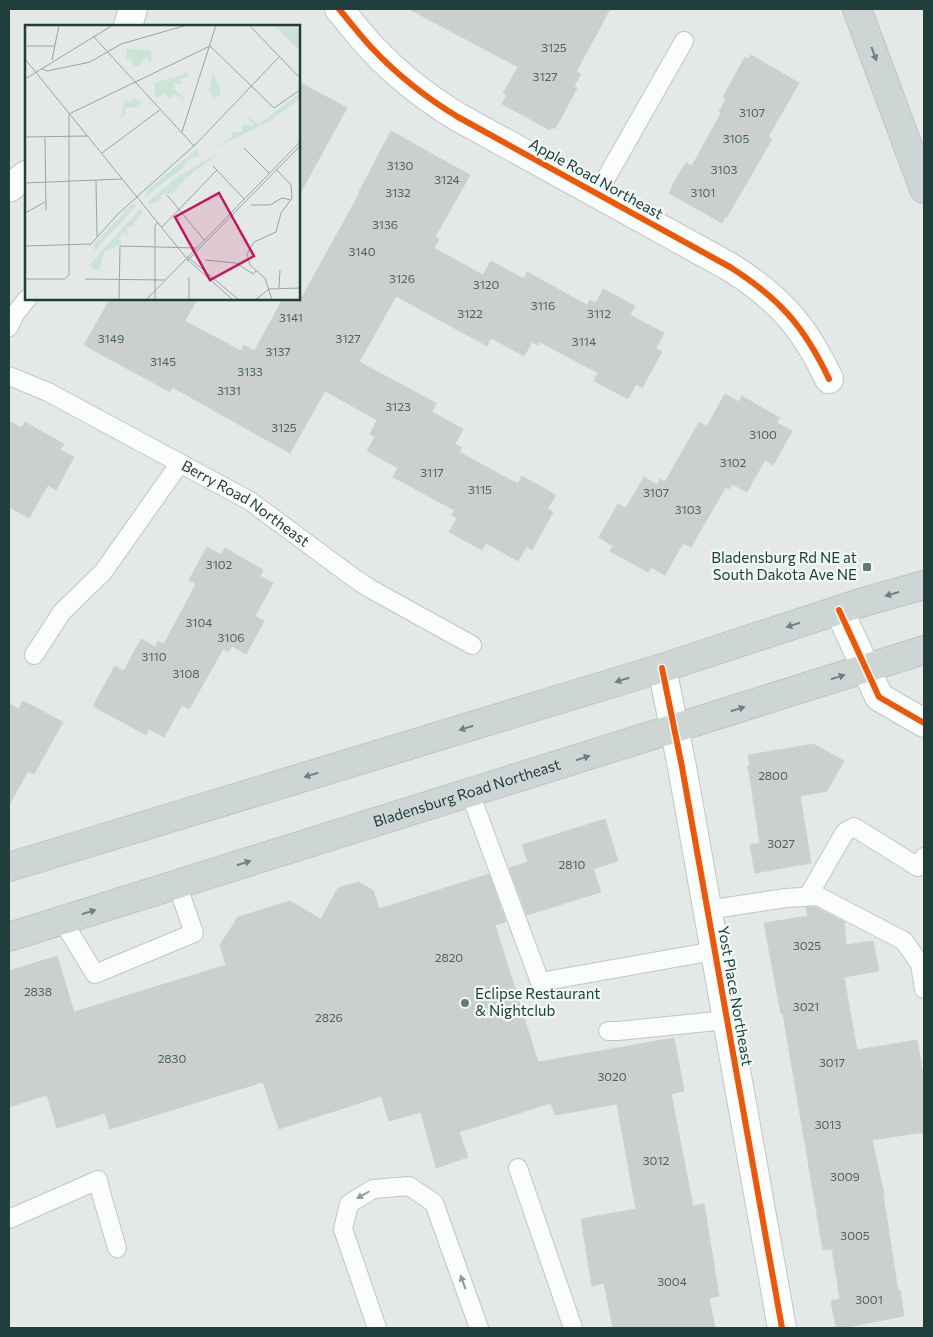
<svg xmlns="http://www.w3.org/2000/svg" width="933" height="1337" font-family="Commissioner,sans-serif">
	<rect width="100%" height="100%" fill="#e4e9e8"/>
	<!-- building -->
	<path fill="#cbd0cf" stroke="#ccd2d1" d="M409,9h201l-34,63 5,2 -7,12 3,2 -22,41 -3,-2 -2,3 -48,-26 5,-9 -4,-2 15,-26z
		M751,55l48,28 -31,54 4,2 -45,78 -1,-1 -4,7 -53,-30 4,-7 -1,-1 14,-22 6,3 29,-53 -2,-1 7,-13 -3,-2 22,-40 4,2z
		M299,82l48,26 -48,87z
		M391,131l79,44 -35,62 4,2 -5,9 49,27 8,-14 33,18 3,-7 60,33 3,-5 6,3 7,-14 32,17 -5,9 34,18 -8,15 6,4 -20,36 -6,-4 -8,15 -34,-18 4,-8 -58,-31 -2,3 -6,-3 -8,14 -33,-18 -4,8 -91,-50 -37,66 77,41 -4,9 31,17 -8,15 7,4 -3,4 59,32 4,-8 34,19 -9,14 6,3 -21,38 -5,-4 -9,15 -32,-18 -4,7 -33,-18 8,-14 -5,-3 2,-5 -61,-33 5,-9 -31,-17 8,-14 -5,-3 7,-14 -52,-29 -35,62 -118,-66 -2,5 -86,-47 26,-46h87l-12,22 56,30 3,-6 10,6 29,-52h18l58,-105h-1z
		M725,394l14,8 3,-6 38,22 -3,5 15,8 -19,34 -8,-5 -18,32 -15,-8 -3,5 -3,-2 -35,60 -8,-4 -18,32 -14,-8 -3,5 -38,-21 3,-5 -14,-9 19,-33 8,4 18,-31 13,8 3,-6 5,3 34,-60 8,4z
		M9,421l12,7 4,-6 39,22 -4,6 14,7 -18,33 -8,-5 -19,33 -20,-11z
		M207,547l14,8 4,-7 38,22 -3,6 13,7 -18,33 9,5 -18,33 -14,-8 -4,6 -5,-3 -34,60 -7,-4 -18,32 -15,-8 -3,6 -53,-29 22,-40 9,5 17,-32 14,8 3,-6 6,3 32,-60 -7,-4z
		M23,701l40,21 -29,52 -6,-3 -19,34v-101l10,5z
		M813,744l31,17 -17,30 -27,5 11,67 -56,10 -5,-28 10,-2 -12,-77h2l-2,-11z
		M605,819l13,42 -25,8 8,23 -74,23 -18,-47 19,-6 -6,-17z
		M489,874l17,48 -11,3 43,137 136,-24 10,53 -13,3 22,112 11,-2 15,92 -10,2 6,30h-102l-9,-45 -12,3 -11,-67 55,-10 -19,-105 -62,11 -4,-12 -92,29 9,25 -32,11 -15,-56 -32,9 -8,-25 -102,33 -16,-47 -153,47 -5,-16 -48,15 -10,-33 -38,12v-136l48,-15 17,56 152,-47 -6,-20 18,-28 52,-16 31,18 17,-31 20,-6 15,8 6,19z
		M806,907h10l28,15 2,23 27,-4 6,30 -35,6 13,73 60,-10 7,40v52l-52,8 12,54h-1l15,97 2,-1 4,26 -62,12h-6l-5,-27 9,-2 -8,-50 -9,1 -40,-236h-2l-17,-91 44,-7z"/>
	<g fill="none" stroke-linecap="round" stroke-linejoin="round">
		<!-- service casing -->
		<g stroke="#c1c6c5" stroke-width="20">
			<g id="service">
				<path d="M597,194l87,-153"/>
				<path d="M9,327l6,-13 12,-15"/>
				<path id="s1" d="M9,376l39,16 202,109 104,77 15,10 103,57"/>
				<path d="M34,655l28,-43 41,-40 77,-109"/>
				<path d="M470,793l70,189 174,-31"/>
				<path d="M808,896l37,-64 9,-5 64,40 6,-10"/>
				<path d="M707,910l79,-12 32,-2 86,45 16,23 4,25"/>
				<path d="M62,920l33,54 99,-41 -17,-49"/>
				<path d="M608,1031h10l109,-11"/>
				<path d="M518,1168l55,160"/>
				<path d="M9,1219l89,-39 3,13 16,55"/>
				<path d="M377,1328l-34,-99 6,-25 24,-15 36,-3 25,17 45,125"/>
			</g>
		</g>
		<!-- minor casing -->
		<g stroke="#c1c6c5" stroke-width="30">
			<path id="minor" d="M339,9c11,13 21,26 32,38 26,28 54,50 87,70l272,150c49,31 74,59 99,112
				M128,26l5,-17
				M9,188l17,-13
				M839,610l40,87 45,26
				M662,668l20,99 100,561"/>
		</g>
		<!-- primary casing -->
		<g stroke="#bcc5c5" stroke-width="30">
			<g id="primary">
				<path d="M857,9l67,180"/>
				<path d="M9,867l653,-199 198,-65 64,-18"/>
				<path id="s2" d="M9,937l915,-287"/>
			</g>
		</g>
		<!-- service -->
		<use href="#service" stroke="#fbfcfc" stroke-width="18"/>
		<!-- minor -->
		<use href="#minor" stroke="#fbfcfc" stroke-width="28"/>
		<!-- primary -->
		<use href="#primary" stroke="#cdd5d5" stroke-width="28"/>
		<!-- cycleway casing -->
		<g stroke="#f1f9f6" stroke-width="9">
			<path id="cycleway" d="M339,9c11,13 21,26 32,38 26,28 54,50 87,70l272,150c49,31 74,59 99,112
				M839,610l40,87 45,26
				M662,668l20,99 100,561"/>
		</g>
		<!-- cycleway -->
		<use href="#cycleway" stroke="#e8590c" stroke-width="6"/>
	</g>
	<!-- one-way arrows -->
	<defs><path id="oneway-solid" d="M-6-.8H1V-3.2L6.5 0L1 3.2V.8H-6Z" transform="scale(1.25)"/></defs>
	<g fill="#6e8281">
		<use href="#oneway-solid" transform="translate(874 54) rotate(70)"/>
		<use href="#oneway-solid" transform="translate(892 594) rotate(164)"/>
		<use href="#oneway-solid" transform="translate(793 625) rotate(162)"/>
		<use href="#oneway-solid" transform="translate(838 677) rotate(-18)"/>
		<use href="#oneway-solid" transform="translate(622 680) rotate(163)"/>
		<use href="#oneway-solid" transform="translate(738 709) rotate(-18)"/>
		<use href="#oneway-solid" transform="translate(466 728) rotate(163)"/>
		<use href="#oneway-solid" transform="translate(583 758) rotate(-17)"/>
		<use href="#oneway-solid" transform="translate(311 775) rotate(163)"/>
		<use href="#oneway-solid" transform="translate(244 863) rotate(-17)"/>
		<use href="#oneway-solid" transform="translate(89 912) rotate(-17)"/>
	</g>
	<g fill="#8e9d9c">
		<use href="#oneway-solid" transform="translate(363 1195) rotate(150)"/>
		<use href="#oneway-solid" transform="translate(463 1282) rotate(-110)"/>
	</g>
	<!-- markers -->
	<g fill="#657a78" stroke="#f1f9f6" stroke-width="2">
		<rect x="862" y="562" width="10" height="10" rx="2.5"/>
		<circle cx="465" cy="1003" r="5"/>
	</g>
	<g text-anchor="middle" stroke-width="4.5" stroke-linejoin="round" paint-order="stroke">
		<!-- number labels -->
		<g font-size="12" fill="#4c6362">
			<text x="554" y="52">3125</text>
			<text x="545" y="81">3127</text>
			<text x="752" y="117">3107</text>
			<text x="736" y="143">3105</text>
			<text x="400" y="170">3130</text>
			<text x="724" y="174">3103</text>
			<text x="447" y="184">3124</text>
			<text x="398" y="197">3132</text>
			<text x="703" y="197">3101</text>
			<text x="385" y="229">3136</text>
			<text x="362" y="256">3140</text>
			<text x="402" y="283">3126</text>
			<text x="486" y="289">3120</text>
			<text x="543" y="310">3116</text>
			<text x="470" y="318">3122</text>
			<text x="599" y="318">3112</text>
			<text x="291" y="322">3141</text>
			<text x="111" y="343">3149</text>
			<text x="348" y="343">3127</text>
			<text x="584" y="346">3114</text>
			<text x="278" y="356">3137</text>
			<text x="163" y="366">3145</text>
			<text x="250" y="376">3133</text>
			<text x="229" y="395">3131</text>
			<text x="398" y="411">3123</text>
			<text x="284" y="432">3125</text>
			<text x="763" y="439">3100</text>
			<text x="733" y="467">3102</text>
			<text x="432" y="477">3117</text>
			<text x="480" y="494">3115</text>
			<text x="656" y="497">3107</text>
			<text x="688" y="514">3103</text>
			<text x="219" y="569">3102</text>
			<text x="199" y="627">3104</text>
			<text x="231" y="642">3106</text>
			<text x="154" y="661">3110</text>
			<text x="186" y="678">3108</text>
			<text x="773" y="780">2800</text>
			<text x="781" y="848">3027</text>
			<text x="572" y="869">2810</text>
			<text x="807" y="950">3025</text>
			<text x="449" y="962">2820</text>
			<text x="38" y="996">2838</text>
			<text x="806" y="1011">3021</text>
			<text x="329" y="1022">2826</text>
			<text x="172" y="1063">2830</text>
			<text x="832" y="1067">3017</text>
			<text x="612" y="1081">3020</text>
			<text x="828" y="1129">3013</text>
			<text x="656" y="1165">3012</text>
			<text x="845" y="1181">3009</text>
			<text x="855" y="1240">3005</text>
			<text x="672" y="1286">3004</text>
			<text x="869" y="1304">3001</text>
		</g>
		<!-- street labels -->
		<g font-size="15" fill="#203e3c" stroke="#f1f9f6">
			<text transform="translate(596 179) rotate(29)" y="5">Apple Road Northeast</text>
			<text dy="5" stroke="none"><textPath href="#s1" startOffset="269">Berry Road Northeast</textPath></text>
			<text dy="5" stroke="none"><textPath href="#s2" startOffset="480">Bladensburg Road Northeast</textPath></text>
			<text transform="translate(735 996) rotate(80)" y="5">Yost Place Northeast</text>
		</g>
		<!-- poi labels -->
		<g font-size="15" fill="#203e3c" stroke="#f1f9f6" text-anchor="end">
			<text x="857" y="563">Bladensburg Rd NE at<tspan x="857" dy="17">South Dakota Ave NE</tspan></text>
			<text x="475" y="999" text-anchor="start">Eclipse Restaurant<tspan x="475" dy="17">&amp; Nightclub</tspan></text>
		</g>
	</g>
	<!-- overview -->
	<g transform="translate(25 25)">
		<rect width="275" height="275" fill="#e4e9e8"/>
		<path d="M102,23l24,3 1,9 -3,3 -3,-8 -4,9 -9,3 -2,-8h-5zM162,47l3,5 -11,2 4,6 -10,-2 2,7 9,7 -2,10v-8l-9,-5 -1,5 -8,-5 -8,4 -2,-15 20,-6 -7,5zM188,49l7,14v8l-3,-1 -3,5 -5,-9zM275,68v6l-32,23 -65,32 30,-17 -3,-4 13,-2 -1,-6 12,1 -9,-11 14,9zM100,74l4,4 5,-4 8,3 -5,5 -13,1 2,7 -6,4zM172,124l2,7 -12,4 -3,7 -40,31 4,-9zM198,125l-37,28 -14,16h-9l-5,7 -10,4 1,-5 28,-23zM108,178l3,3 -48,52 7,-10 -2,-3zM116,183l2,3 -9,12 -1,7 -1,-5 -5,3 1,9 -4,-5 -5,7 3,5 -17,7 -6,19h-6l-3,-6z" fill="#cce4d8"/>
		<path d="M249,0h24l2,26z" fill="#cce4d8"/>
		<path fill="none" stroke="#96a5a3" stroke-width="1" d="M224,0l51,53M68,11l101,110M0,21h30M185,21l64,62 26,-18M0,34l163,201 45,40M27,35l7,-35M17,44l5,2 43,-9 31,-18 66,-19M0,54l88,-54M157,107l34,-107M0,112l62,-1M20,112l1,73M219,123l26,26M77,128l59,-44M188,141l32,34M71,156l1,56M0,158l97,-4M142,170l38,46M226,180h19l12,-7 9,2M0,188l20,-11M137,202l55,-57M0,221l66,-2 28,-31 77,-69 83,-87M163,232l51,43M180,235l31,3 17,11 4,-4M162,236l112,-114M0,254h40l4,-4v-161l141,-68M60,254l80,1M254,263l1,-18M94,275l1,-54 77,2M121,275l154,-158M130,275v-74l3,-4M164,275v-23M230,275l14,-11 31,-1M247,275l-7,-22 -15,-13 -3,-11 7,-12 22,-10 5,-19 11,-15 -1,-13 -15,-16"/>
		<path fill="#c2185b" fill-opacity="0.15" stroke="#c2185b" stroke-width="2.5" d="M194,168l35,63 -44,24 -35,-63z"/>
		<rect width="275" height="275" fill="none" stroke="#203e3c" stroke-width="2.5"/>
	</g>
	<!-- border -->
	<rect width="933" height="1337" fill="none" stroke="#203e3c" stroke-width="20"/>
</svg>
